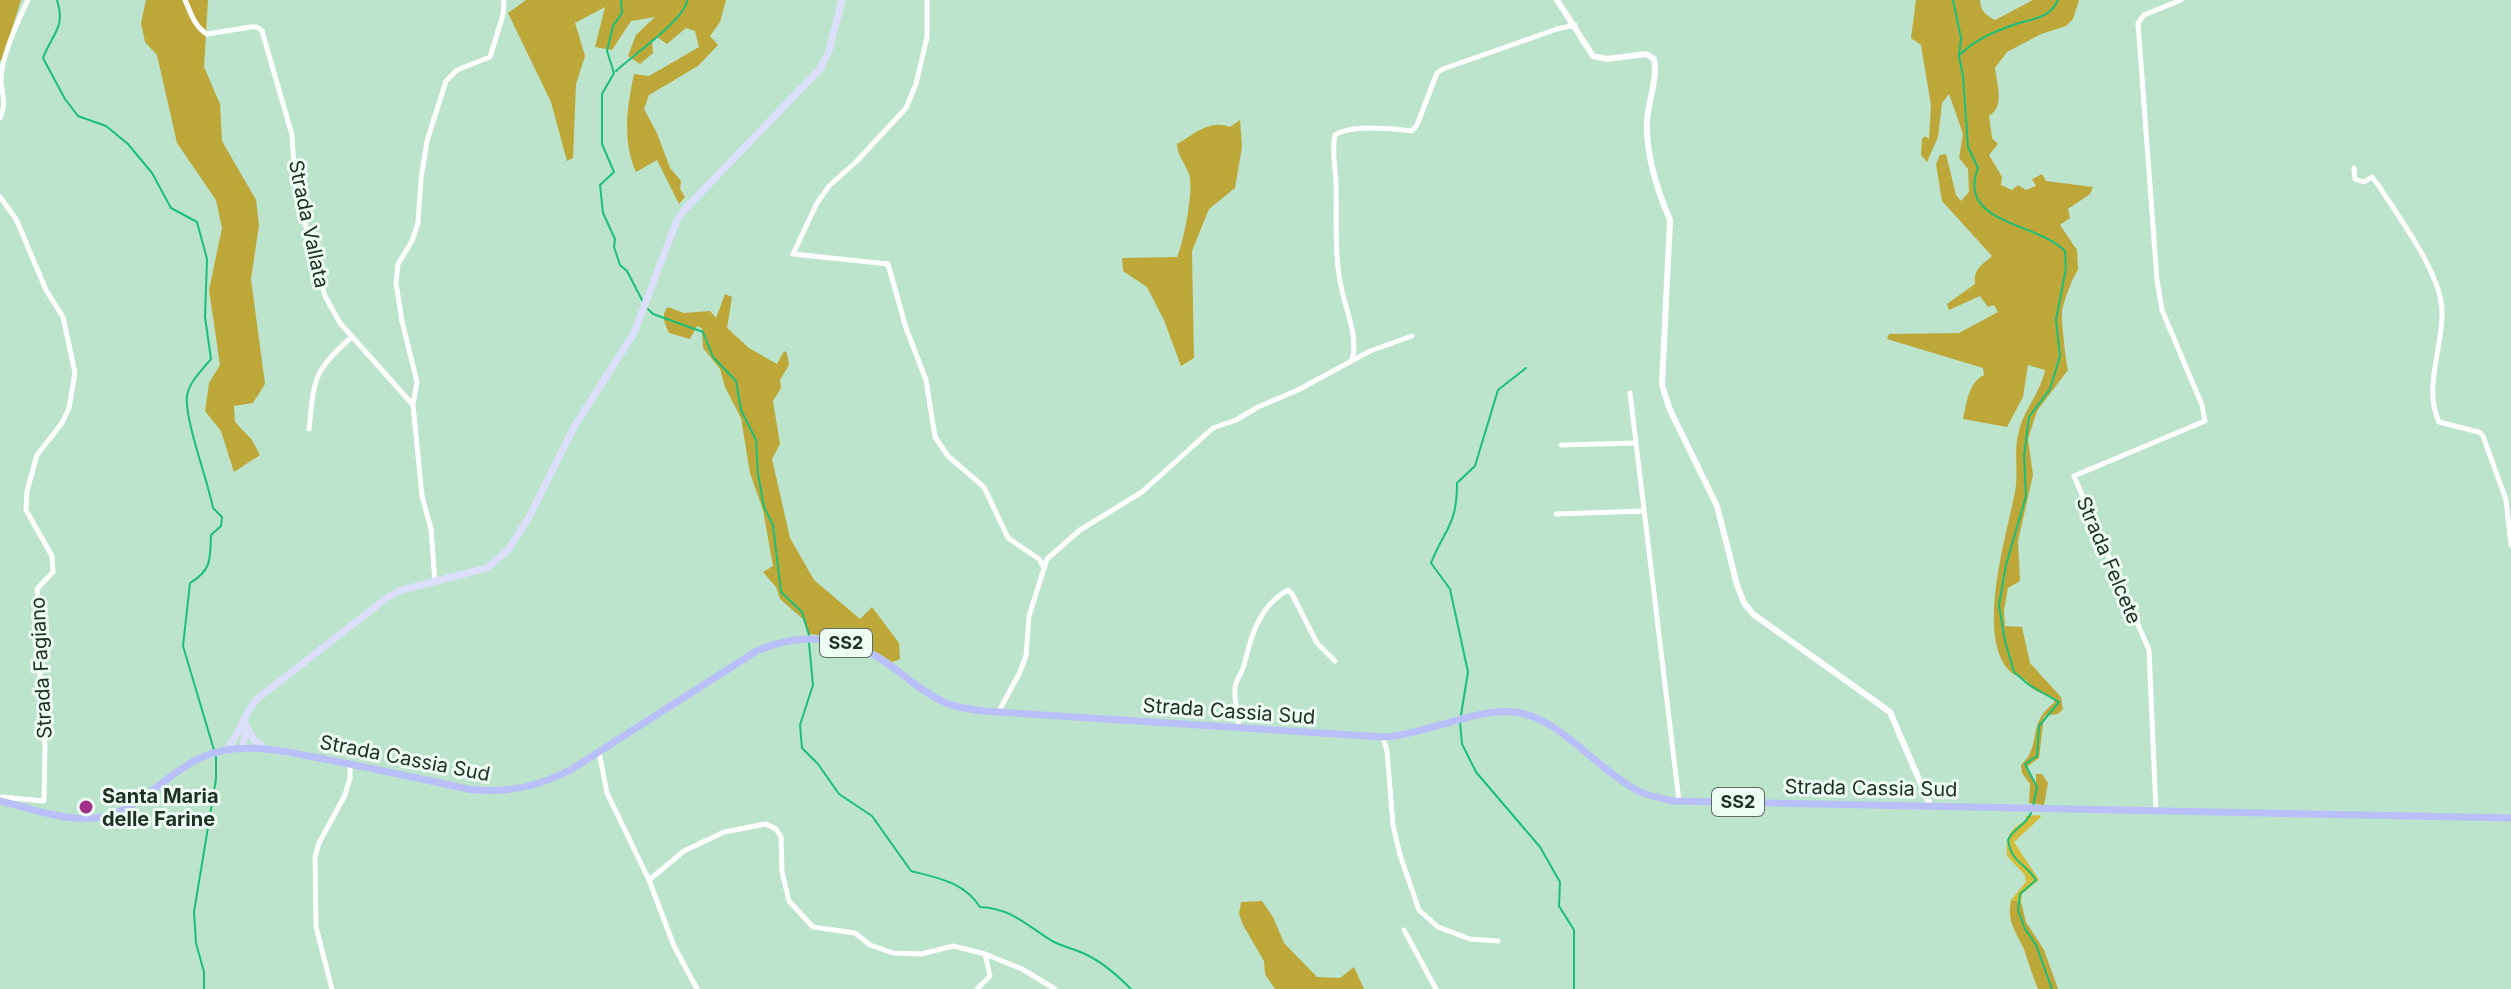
<svg xmlns="http://www.w3.org/2000/svg" width="2511" height="989" font-family="Inter,sans-serif">
	<rect width="100%" height="100%" fill="#bce3cb"/>
	<!-- green -->
	<path fill="#d4bb39" d="M2039,815l2,2 -27,25 25,38 -17,14 -1,8 -10,-2 15,-18 -1,-7 -18,-19c-1,-20 2,-26 19,-36v-4z"/>
	<!-- forest -->
	<path fill="#bda738" d="M0,0h21l-19,61 -2,-1z
		M146,0h62l-4,67 16,37 2,37 34,59 3,25 -8,54 14,105 -12,19 -19,3 1,16 17,18 8,15 -26,17 -13,-41 -16,-20 4,-28 11,-18 -11,-75 13,-62 -6,-28 -39,-57 -20,-88 -12,-13 -4,-19z
		M526,0h200l-6,22 -10,14 8,9 -20,21 -49,29 -5,14 13,24 13,35 11,13 -1,8 5,8 -6,7 -22,-44 -21,12c-14,-32 -9,-64 -2,-98l15,2 50,-29 -4,-16 -9,-3 -19,16 -10,-7 -5,4 1,12 -13,11 -12,-8 8,-21 19,-18 -24,4 -19,29 -17,-3 10,-40 -30,16 10,33 -9,28 -3,74 -6,3 -16,-59 -43,-89z
		M1916,0h64c0,11 6,15 15,20l38,-20h46l-6,19 -7,7 -25,8 -34,18 -12,16c2,17 10,38 -6,48l3,22 6,6 -9,11 13,22 -1,8 11,5 6,-5 8,5 10,-4 -4,-7 10,-5 4,7 47,6 -3,7 -22,15 2,9 -10,7 17,25 1,20c-5,6 -15,33 -16,42 -1,7 4,51 6,58l-31,41 -9,28 5,36 -15,66 2,40 -12,7 -4,23 1,15 17,1 8,36 31,34 2,12 -5,5 -14,2 -5,42 -11,8 -1,4 9,13v-9h6l6,9 -4,22 -15,-2 1,-19 -8,-11 -1,-8c22,-21 5,-41 33,-62v-5c-6,-3 -17,-5 -22,-10 -3,-3 -4,-7 -8,-9 -3,-2 -8,-3 -11,-5 -40,-31 -6,-140 2,-182 4,-20 -2,-41 4,-61 5,-22 22,-39 26,-61l-17,-5 -5,32 -16,30 -44,-8c4,-16 5,-36 21,-44l-1,-7 -96,-29 2,-5 70,-1 39,-21 -4,-7 -6,2 -8,-11 -31,14 -2,-6 28,-20c-2,-15 7,-19 17,-28l-50,-55 -6,-37 4,-9 6,-1 10,41 5,6 8,-9 -1,-23 -9,-11 4,-24 -14,-40 -7,9 -4,34 -11,25 -6,-7 1,-16 3,-3 4,3 2,-34 -10,-60 -10,-7z
		M1240,120l2,27 -7,41 -26,21 -17,42 2,107 -13,8 -17,-46 -17,-33 -24,-16 -1,-13 55,-1c7,-15 17,-68 12,-83 -4,-11 -12,-19 -12,-30 18,-10 32,-25 53,-17z
		M725,294l7,3 -5,31 22,20 28,16 7,-13 3,2 2,12 -9,15 1,8 -8,13 7,43 -8,15 18,79 24,42 46,39 12,-12 27,36 1,16 -8,3c-30,-21 -49,-25 -84,-28l-5,-15 -23,-20 -4,-12 -13,-15 10,-6 -10,-56 -13,-37 -9,-55 -16,-31 -5,-18 -17,-21 -1,-20 -5,-2 -7,13 -21,-6c-4,-9 -9,-18 -1,-26l16,6 26,-2 6,7z
		M2011,900l10,2 5,20 18,28 14,39h-20c-6,-14 -10,-29 -15,-42 -9,-18 -16,-27 -12,-47z
		M1262,901l11,16 11,26 33,34 23,1 14,-11 10,22h-89l-10,-15 -1,-13 -21,-36 -4,-11 2,-12z"/>
	<g fill="none" stroke-linecap="round" stroke-linejoin="round">
		<!-- stream -->
		<path stroke="#1bbf79" stroke-width="2" d="M57,0c9,28 -5,34 -14,58l22,41 13,17 28,10 22,18 24,29 19,35 26,14 10,37 -2,58 6,42c-9,11 -22,23 -24,37 -3,22 21,85 26,112l9,9 -1,9 -10,9c-1,24 1,35 -21,48l-7,63 31,104
			M621,0l1,13 -9,13 -6,25 7,22 -12,21v50l12,28 -14,13 3,28 12,26 -1,8 6,18 7,6 15,29
			M1953,0l8,38 -2,18 4,20 5,71 10,21c-22,56 59,54 87,83l1,17 -10,52 4,36 -10,33 -21,28 -5,39 2,40 -20,69 -7,40 6,36 9,31 15,13 30,17 -20,24 -2,30 -12,8 12,23 -4,20
			M1961,54c13,-14 37,-24 55,-30 18,-6 33,-5 42,-24
			M616,71c16,-15 70,-52 71,-71
			M648,309l5,5 50,18 10,25 23,24 5,29 15,30 2,34 6,33 9,18 8,67 21,20 7,23
			M809,643l4,42 -13,40 2,23 16,16 21,30 33,22 39,55c27,7 53,11 69,36 33,2 46,18 72,34 11,6 24,8 35,14 17,8 31,21 44,34
			M1461,715l7,-43 -18,-83 -19,-26c14,-35 26,-37 26,-80l18,-17 23,-76 28,-22
			M1460,722l2,22 14,28 64,75 20,35 -1,24 15,24v59
			M2031,813c-5,12 -17,15 -23,27 4,24 17,22 28,40l-16,14 -2,16 7,19 11,16 16,44
			M204,989v-17l-8,-29 -2,-31 22,-133v-22"/>
		<!-- minor -->
		<path stroke="#fff" stroke-width="5" d="M185,0c6,13 9,26 22,34l44,-7h6l5,4 30,104 2,32 10,53 21,76 15,27 73,82 9,91 9,33 4,53
			M927,0v37l-11,47 -10,24 -49,53 -28,25 -12,17 -24,51 95,10 18,64 20,52 9,57 13,19 36,31 24,51 31,21 4,7
			M0,118c7,-17 2,-21 1,-38 0,-22 17,-60 27,-80
			M2354,168l1,11 9,3 8,-5 7,9c20,32 63,88 63,126 1,35 -19,76 -3,110l40,10 4,4 23,64 5,45
			M0,197l16,22 30,71 17,27 12,56 -6,35 -7,15 -25,32 -10,36 -1,19 26,46 1,16 -16,17 3,29 -2,29 7,100 -1,54 -42,-4 -2,2
			M1352,360c7,-25 -7,-50 -11,-74 -7,-33 -4,-67 -5,-101 0,-17 -5,-33 -1,-50 18,-11 57,-6 77,-4l5,-6 20,-52 6,-4 114,-40 18,-4
			M1630,393l49,408
			M413,404l4,-22 -15,-61 -6,-38 2,-19 14,-23 6,-18 3,-44 6,-38 19,-60 11,-11 33,-13 13,-42 1,-15
			M309,429c5,-49 4,-59 43,-92
			M1561,445l75,-2
			M1556,514l88,-3
			M999,711l20,-37 7,-18 3,-40 18,-57 33,-29 62,-38 71,-64 23,-8 22,-13 40,-17 72,-39 42,-15
			M1239,728c-1,-13 -5,-26 -4,-39 0,-9 7,-15 9,-24 7,-29 15,-59 44,-75l4,4 25,49 18,18
			M1383,737l4,14 6,74 7,30 19,55 19,17 32,12 28,2
			M599,752l8,41 42,87 25,66 23,43
			M2156,810l-7,-160 -75,-174 131,-55 -3,-16 -40,-95 -5,-30 -19,-257 6,-8 37,-15
			M649,880l35,-29 40,-19 42,-8 10,5 5,8 1,35 7,29 24,26 42,6 15,12 23,8 28,1 32,-8 32,8 37,15 33,20
			M1404,930l32,59
			M332,989l-16,-62 -1,-70 4,-14 26,-48 5,-17v-14
			M977,989l13,-13 -5,-22"/>
		<!-- tertiary -->
		<path stroke="#fff" stroke-width="6" d="M1557,0l36,56 14,3 39,-5 8,5c4,20 -6,42 -7,63 -1,32 10,68 23,98l-8,165 8,25 47,96 20,79 7,18 9,11 137,98 40,93"/>
		<!-- secondary -->
		<path stroke="#dcdffb" stroke-width="7" d="M246,725l7,14 14,10
			M243,748l3,-21
			M226,750c14,-15 17,-36 31,-51l131,-102 14,-7 85,-22 21,-18 21,-33 45,-90 60,-94 43,-113 9,-12 134,-139 9,-18 13,-51"/>
		<!-- primary -->
		<path stroke="#b9bff8" stroke-width="7" d="M0,801c32,8 69,22 103,16 43,-9 73,-59 123,-67 34,-6 70,4 103,10 47,9 93,19 139,29 37,5 71,-2 104,-20l183,-117c42,-20 91,-17 130,10 20,13 39,32 61,41 12,5 24,6 37,8l400,26c42,-2 96,-30 132,-25 43,5 80,55 118,76 12,7 26,10 40,13l838,17"/>
	</g>
	<!-- markers -->
	<circle fill="#a22f89" stroke="#eefef4" stroke-width="3" cx="86" cy="807" r="8"/>
	<g text-anchor="middle" stroke-width="6" stroke-linejoin="round" paint-order="stroke">
		<!-- shield labels -->
		<g fill="#eefef4" stroke="#5e6e64" stroke-width="2">
			<rect x="820" y="629" width="52" height="28" rx="6"/>
			<rect x="1712" y="788" width="52" height="28" rx="6"/>
		</g>
		<g font-size="18" font-weight="bold" fill="#203026">
			<text x="846" y="649">SS2</text>
			<text x="1738" y="808">SS2</text>
		</g>
		<!-- street labels -->
		<g font-size="20" fill="#203026" stroke="#eefef4">
			<text transform="translate(309 224) rotate(78)" y="7">Strada Vallata</text>
			<text transform="translate(2109 560) rotate(67)" y="7">Strada Felcete</text>
			<text transform="translate(41 668) rotate(-93)" y="7">Strada Fagiano</text>
			<text transform="translate(1229 711) rotate(4)" y="7">Strada Cassia Sud</text>
			<text transform="translate(405 758) rotate(11)" y="7">Strada Cassia Sud</text>
			<text transform="translate(1871 788) rotate(1)" y="7">Strada Cassia Sud</text>
		</g>
		<!-- poi labels -->
		<g font-size="20" font-weight="bold" fill="#203026" stroke="#eefef4" text-anchor="start">
			<text x="102" y="803">Santa Maria<tspan x="102" dy="23">delle Farine</tspan></text>
		</g>
	</g>
</svg>
